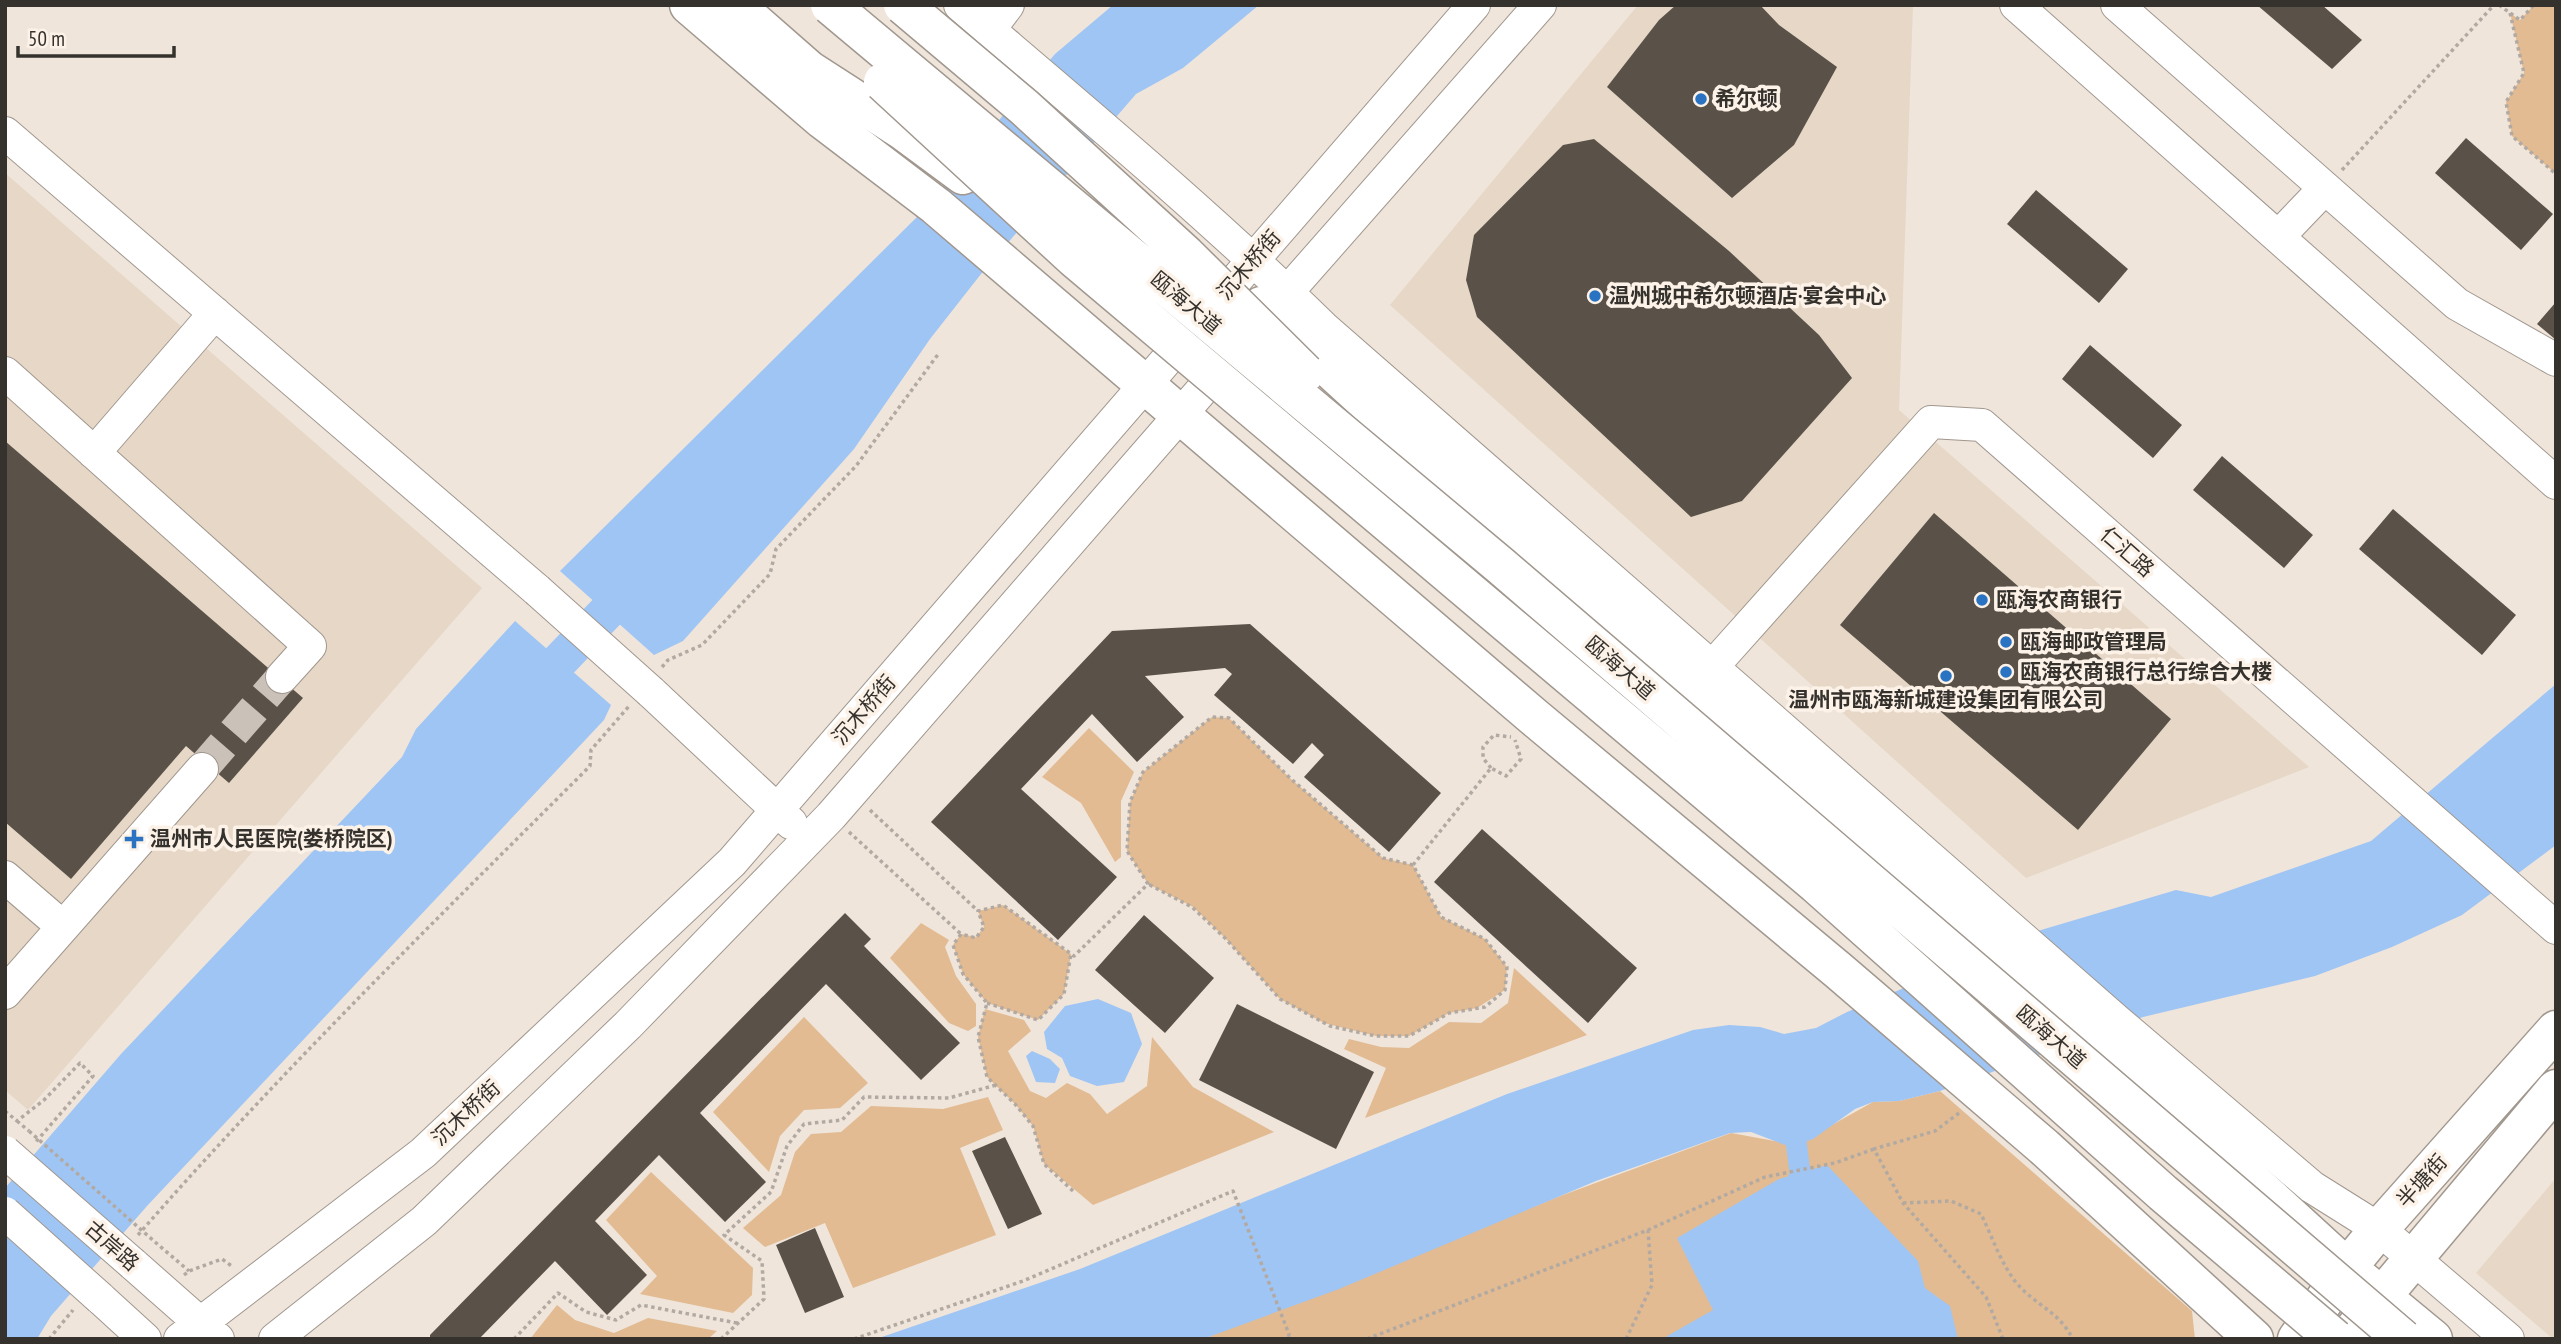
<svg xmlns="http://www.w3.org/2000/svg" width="2561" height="1344" font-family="'PT Sans Narrow','Noto Sans SC',sans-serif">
	<rect width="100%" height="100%" fill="#efe5db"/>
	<!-- built -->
	<path fill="#e6d7c7" d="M1638,5h275l-14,405 410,357 -283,111 -636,-573z
		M5,173l477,415 -454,522 -23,-20z
		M2556,1178v161h-3l-77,-66z"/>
	<!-- green -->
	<path fill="#e2bb92" d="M2534,5h22v169l-44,-38 -6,-34 18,-29 -14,-60 10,7z
		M1212,717l17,1 62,61 92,79 30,7 28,52 44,22 22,28 -2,23 -28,18 -28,5 -40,23h-33l-52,-13 -44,-24 -54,-60 -33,-32 -45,-23 -21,-33 3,-49 13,-30z
		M1089,728l45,44 -13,29v56l-6,5 -34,-59 -39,-26z
		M1003,905l68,49 -7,40 -26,26 -51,-17 -24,-29 -10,-29 8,-11 15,3 8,-10 -6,-16z
		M921,923l28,17 -4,7 11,29 20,28v22l-8,5 -19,-8 -59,-65z
		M1514,968l73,67 -222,83 21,-50 -42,-19 5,-10 32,8 28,1 40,-26 32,1 27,-20z
		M985,1009l39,11 7,11 -23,20 22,40 16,7 21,-15 23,11 17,20 40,-28 5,-49 41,50 81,45 -181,73 -49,-41 -11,-38 -18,-22 -28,-27 -9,-40z
		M804,1017l64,66 -28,25 -36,2 -24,26 -11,36 -56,-60z
		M1940,1091l252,220 3,28h-992l360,-144 168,-62 65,12 77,-43 26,-1z
		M988,1097l15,33 -43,18 36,87 -143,53 -28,-65 -60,24 -22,-19 38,-33 14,-43 16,-18 30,-2 30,-26 72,3z
		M651,1172l102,96 -1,27 -19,18 -93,-19 17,-18 -51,-56z
		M557,1305l18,15 39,13 34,-15 69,13 -9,8h-178z"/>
	<!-- water -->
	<path fill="#9fc5f4" d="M1113,5h146l-76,63 -47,26 -155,180 -51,65 -76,110 -171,192 -29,14 -94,-84 356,-353 139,-164z
		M515,621l96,84 -7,15 -457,486 -96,110 -14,23h-32v-151l116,-134 281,-297 14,-28z
		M2556,684v161l-94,70 -70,32 -77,29 -172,41 -203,74 -41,10 -26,1 -18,7 -42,30 -17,6h-11l-34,-13 -21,1 -134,48 -257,108 -136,50h-327l204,-70 427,-175 186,-64 36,-5 31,2 24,7 32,-6 31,-16 194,-82 135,-40 35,7 160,-56z
		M1098,999l33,14 11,31 -18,38 -27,4 -27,-10 -8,-18 -15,-9 -3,-17 21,-26z
		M1032,1051l18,8 10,10 -5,14 -19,-1 -10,-26z
		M1827,1165l91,96 7,27 25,18 8,33h-296l51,-29 -36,-72 102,-59z"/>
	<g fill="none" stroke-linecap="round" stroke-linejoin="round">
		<!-- canal -->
		<path stroke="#9fc5f4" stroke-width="21" d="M1793,1198l7,-25 -7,-57"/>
		<!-- river -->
		<path stroke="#9fc5f4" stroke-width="37" d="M525,697l115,-120"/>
	</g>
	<!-- building -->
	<path fill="#5a5249" d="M1676,5h84l19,20 58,42 -43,78 -62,53 -125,-111 52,-67z
		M2257,5h65l40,35 -30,29z
		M2466,138l87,76 -32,36 -86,-77z
		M1594,139l135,112 90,84 33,43 -110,123 -51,16 -214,-200 -11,-37 8,-45 89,-90z
		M2036,190l92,79 -29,34 -92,-79z
		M2556,302v38l-19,-16z
		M2090,345l92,80 -29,33 -91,-79z
		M5,441l298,257 -74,85 -43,-37 -115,133 -66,-57z
		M2222,456l91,79 -29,33 -91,-78z
		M2393,509l123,106 -34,40 -123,-106z
		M1934,513l237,206 -93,111 -238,-205z
		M1250,624l191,169 -52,59 -85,-75 20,-22 -12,-12 -19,21 -79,-69 18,-21 -7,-6 -80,8 39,41 -47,45 -45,-48 -71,75 96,88 -59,63 -127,-118 181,-191z
		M1482,829l155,139 -49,55 -154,-141z
		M845,913l26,26 -7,7 96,97 -39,37 -95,-96 -126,129 66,69 -41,40 -66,-67 -64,66 52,54 -40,40 -52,-54 -76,78h-49v-4z
		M1144,915l70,63 -49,55 -70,-63z
		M1237,1004l137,68 -38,77 -137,-69z
		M1005,1137l37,77 -34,15 -36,-78z
		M815,1228l29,69 -39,16 -29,-68z"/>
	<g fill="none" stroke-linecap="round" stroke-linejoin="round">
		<!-- minor-tunnel -->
		<path stroke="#cac1b8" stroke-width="32" stroke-dasharray="32 16" stroke-linecap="butt" d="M202,769l80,-92"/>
		<!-- minor casing -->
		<g stroke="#a0978e" stroke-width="34">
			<path id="minor" d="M960,5c123,105 248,209 363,322l793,693 196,167 67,42 129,110
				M2016,5l540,478
				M2117,5l340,299 99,56
				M989,30l19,-25
				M5,133l532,457
				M2278,237l46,-48
				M1275,306l265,-301
				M5,373l305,273 -28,31
				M94,453l121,-140
				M1713,666l218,-244 51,3 574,503
				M651,692l140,131
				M5,877l58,50
				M5,993l197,-224
				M133,1264l85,75
				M100,1298l45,41
				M180,1339l243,-186 309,-291 742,-857
				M275,1339l149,-118 204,-196 203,-209 398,-457"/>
		</g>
		<!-- major casing -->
		<g stroke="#a0978e" stroke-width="41">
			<path id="major" d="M689,5l134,115 113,86 598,511 305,254 205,176 210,192
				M1261,306l290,265 548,470 248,227 86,71
				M2297,1339l50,-71 32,-39 177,-199
				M2346,1339l210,-250"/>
		</g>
		<!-- highway casing -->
		<g stroke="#a0978e" stroke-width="41">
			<path id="highway" d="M735,5l74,65 93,60 61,45"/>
		</g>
		<!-- path -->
		<path stroke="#b2aaa2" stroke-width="3.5" stroke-dasharray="3.5 3.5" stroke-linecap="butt" d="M2499,5l21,15 14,-15
			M2510,13l14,60 -18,29 6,34 44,38
			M2342,170l152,-165
			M662,667l6,-7 34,-15 68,-71 6,-25 80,-83 83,-113
			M1491,768l-8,-10v-11l11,-12 17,2
			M870,810l108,101
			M849,832l112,102
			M1413,865l78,-97 15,8 15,-17 -6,-19
			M987,1003l51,17 26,-26 7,-40
			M5,1111l12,10 27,-21 36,-37 13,13 -59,68
			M1959,1113l-24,18 -61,18 29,54 83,94 17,42
			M17,1121l12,10
			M1073,1191l-29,-27 -11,-38 -18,-22 -28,-27 -9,-40 9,-34 -24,-29 -10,-29 8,-11 15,4 8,-11 -6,-16 25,-6 71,51 74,-72 -21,-33 3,-49 13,-30 69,-55 17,1 62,61 92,79 30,7 28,52 44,22 22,28 -2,23 -20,17 -36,6 -40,23h-33l-46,-10 -50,-27 -54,-60 -34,-32 -44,-23
			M1903,1203l48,-2 30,13c12,24 22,57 42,76 20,19 36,23 50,49
			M138,1235c143,-164 299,-316 452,-469l1,-16 39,-45
			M155,1242l34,29
			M184,1275l5,-4 33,-12 11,8
			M49,1339l24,-29
			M514,1339l44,-46 28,19 30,8 25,-15 96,18
			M721,1339l43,-40 -2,-38 -38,-26 47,-43 16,-46 17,-22 38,-4 22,-23 85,1 47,-13
			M854,1339l169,-58 210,-90 56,143 -1,5
			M1367,1339l281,-109 117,-53 70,-14 39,-14
			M1626,1339l26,-54 -4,-55"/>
		<!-- minor -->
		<use href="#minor" stroke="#fff" stroke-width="32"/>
		<!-- major -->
		<use href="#major" stroke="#fff" stroke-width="38"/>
		<!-- highway -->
		<use href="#highway" stroke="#fff" stroke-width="38"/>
		<!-- minor-bridge casing -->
		<g stroke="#a0978e" stroke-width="34" stroke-linecap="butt">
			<path id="minor-bridge" d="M537,590l114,102
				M5,1152l128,112
				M5,1213l95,85"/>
		</g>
		<!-- highway-bridge casing -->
		<g stroke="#a0978e" stroke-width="41" stroke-linecap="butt">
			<path id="highway-bridge" d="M830,5l671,561 902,773
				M903,5l121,102 162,148 119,118
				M883,82l191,176 742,626 347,309 172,146"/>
		</g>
		<!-- path-bridge -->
		<path stroke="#b2aaa2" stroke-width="3.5" stroke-dasharray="3.5 3.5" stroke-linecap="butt" d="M29,1131l126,111"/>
		<!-- minor-bridge -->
		<use href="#minor-bridge" stroke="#fff" stroke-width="32"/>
		<!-- highway-bridge -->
		<use href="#highway-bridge" stroke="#fff" stroke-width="38"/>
	</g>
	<!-- markers -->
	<g fill="#2a73c3" stroke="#fcf2e8" stroke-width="2.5">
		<circle cx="1701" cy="99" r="7"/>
		<circle cx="1595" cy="296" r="7"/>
		<circle cx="1982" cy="600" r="7"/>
		<circle cx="2006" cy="642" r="7"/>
		<circle cx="2006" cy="672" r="7"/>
		<circle cx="1946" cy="676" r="7"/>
		<path d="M130.5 828.5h7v7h7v7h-7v7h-7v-7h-7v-7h7z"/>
	</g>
	<g text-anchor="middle" stroke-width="7" stroke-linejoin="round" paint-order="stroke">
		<!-- poi labels -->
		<g font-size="21" font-weight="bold" fill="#35322e" stroke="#fcf2e8" text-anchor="start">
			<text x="1715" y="106">希尔顿</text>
			<text x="1609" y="303">温州城中希尔顿酒店·宴会中心</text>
			<text x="1996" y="607">瓯海农商银行</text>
			<text x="2020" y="649">瓯海邮政管理局</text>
			<text x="2020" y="679">瓯海农商银行总行综合大楼</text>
			<text x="1946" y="707" text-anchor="middle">温州市瓯海新城建设集团有限公司</text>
			<text x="150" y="846">温州市人民医院(娄桥院区)</text>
		</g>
		<!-- street labels -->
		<g font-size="21" fill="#35322e" stroke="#fcf2e8">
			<text transform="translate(1249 265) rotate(-49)" y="7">沉木桥街</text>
			<text transform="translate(1186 303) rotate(40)" y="7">瓯海大道</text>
			<text transform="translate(2127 552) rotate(41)" y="7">仁汇路</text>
			<text transform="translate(1620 668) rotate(41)" y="7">瓯海大道</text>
			<text transform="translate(864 710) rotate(-49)" y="7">沉木桥街</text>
			<text transform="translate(2051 1037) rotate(41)" y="7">瓯海大道</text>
			<text transform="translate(466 1113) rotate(-43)" y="7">沉木桥街</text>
			<text transform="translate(2422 1181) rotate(-48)" y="7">半塘街</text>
			<text transform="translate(112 1246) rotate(41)" y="7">古岸路</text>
		</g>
	</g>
	<!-- border -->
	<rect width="2561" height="1344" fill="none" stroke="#35322e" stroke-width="14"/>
	<!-- scale -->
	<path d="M18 46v10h156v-10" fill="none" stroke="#35322e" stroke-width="3.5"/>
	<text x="28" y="46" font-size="21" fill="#35322e" stroke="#fcf2e8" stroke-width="5" paint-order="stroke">50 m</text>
</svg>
